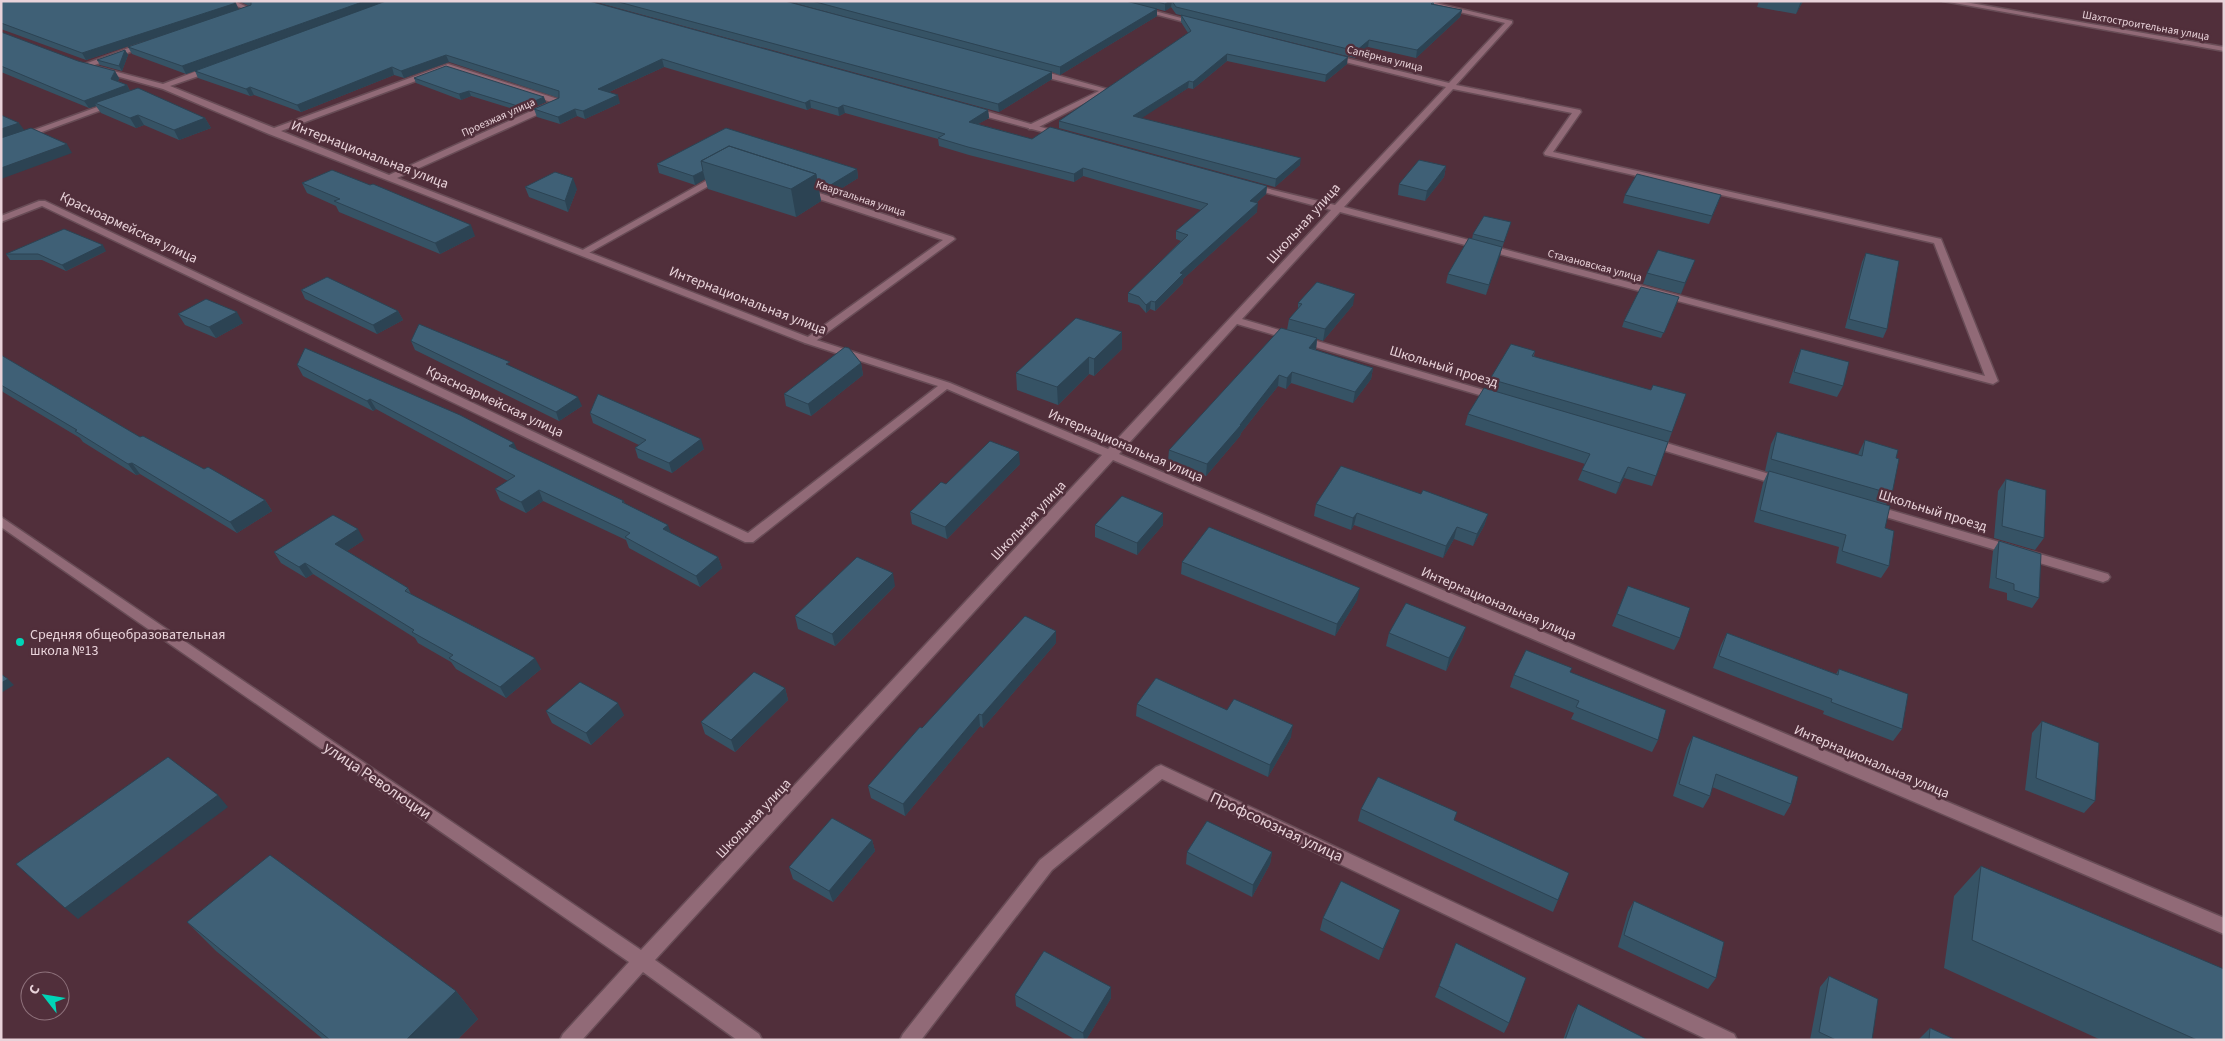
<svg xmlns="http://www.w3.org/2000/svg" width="2225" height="1041" font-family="'Source Sans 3',sans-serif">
	<rect width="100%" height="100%" fill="#512f3b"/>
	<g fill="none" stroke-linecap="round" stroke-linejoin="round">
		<!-- lane casing -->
		<g stroke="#684c56" stroke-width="3">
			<path id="lane" d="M1033,70h6l71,20 -75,39h-6v-4l70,-34 -66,-17z
				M720,173l4,3 -1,2 -136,76h-6l-2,-2z
				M804,188l149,49 2,2 -142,104h-8v-4l138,-99 -142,-47v-4z"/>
		</g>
		<!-- street casing -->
		<g stroke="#684c56" stroke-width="3">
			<path id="street" d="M224,1h10l20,9 -5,1z
				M1105,1h12l83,22 -4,2z
				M1414,1h13l85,20v2l-56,62 124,25 1,2 -28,40 388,87 57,142 -5,3 -4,-1 -649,-171 -98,107 259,76 2,2 -2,2h-8l-256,-75 -118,130 1105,464v16l-1111,-474 -458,500 104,74 3,6h-25l-94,-68 -61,68h-22l3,-6 66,-72 -628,-435v-10l640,433 461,-495 -155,-66 -194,153h-8l-703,-336 -41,16v-6l38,-15h6l703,332 190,-147 -133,-43 -536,-209 -106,-45 -65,-18v-4l65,17 47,-18h6v4l-46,16 104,42 174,-64 113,36v4l-164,74 416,161 137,44 158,66 223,-239 -82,-22v-4l86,21 111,-118 -117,-29v-4l120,29 56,-60zM448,69l103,33 -162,73 -108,-44zM1453,89l119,24 -28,40 1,2 389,88 51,133 -641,-169z
				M1943,1h16l265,46v4z
				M142,43l7,2 -60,22 -7,-2z
				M111,102l7,2 -117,43v-5z
				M969,108h6l90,26 -7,2 -89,-24z
				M1650,438l136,41 2,3 -6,4 -136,-41 -2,-3z
				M1873,505l235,69 2,3 -2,3 -5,2 -234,-70 -2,-3z
				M1161,765l573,269 3,6h-29l-546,-261 -110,91 -131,170h-21l3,-6 137,-174 116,-93z"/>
		</g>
		<!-- lane -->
		<use href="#lane" fill="#916a77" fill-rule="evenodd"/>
		<!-- street -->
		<use href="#street" fill="#916a77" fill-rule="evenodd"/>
	</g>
	<!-- wall -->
	<path fill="#365365" d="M1,1l238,8 10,-3 -10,-5h350l399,109 1,8 -11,6 54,15 235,47 -1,8 -10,9 1,9 -74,67v4l-28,28 -5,-2 -4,4 -7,-8 -11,-3v-9l53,-52 -5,-2v-8l25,-21 -118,-34 -9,6 -105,-27 -30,-9 -1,-7 -93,-26 -6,3 -28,-8 -4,2 -143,-43 -55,25 11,11 -35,16 -8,-3 -17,8 -23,-7 -3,-8 25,-11 -110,-36 -45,16 -10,-3 -93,37 -47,-17 -4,1 -52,-18 -3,-7 -9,3 -54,-20 -4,-7 55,-19 -97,32 -85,-31z
		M592,1h193l157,42 -155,-42h339l31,8v7l-97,59 -8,-3v7l-53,33z
		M1126,1h308v3l28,6 -2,7 -44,41 -48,-11 -13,11 -179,-44 -5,-7 -6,4z
		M1759,1h44l-7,13 -39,-7z
		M1181,15l166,49 -22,18 -98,-21 -34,28 -5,-1 -47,30 159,47 -25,22 -216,-59v-7l129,-88 -7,-11z
		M1,32l118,46 -1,3 9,4 3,6 75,27 6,10 -32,12 -35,-15 -8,3 -35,-15 -5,-7 -7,2 -88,-36z
		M125,50l3,5 -6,16 -22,-6 -3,-5z
		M414,78l132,24 -23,10 -52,-16 -10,4 -45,-17z
		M726,128l131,41 1,9 -27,17 -12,-4 2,10 -25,16 -88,-28 -3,-10 -10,6 -36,-12 -2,-9z
		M1446,166l-2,11 -19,24 -27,-6 1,-11z
		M302,183l173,53 -35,18 -101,-42 -3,-6 -29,-13z
		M525,187l52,2 -9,23 -39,-15z
		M1625,195l93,8 -9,21 -86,-21z
		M1511,222l-25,73 -40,-12 2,-9 24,-35 1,-5z
		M106,251l-40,20 -24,-11h-32l-4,-6z
		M1866,253l21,76 -4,9 -38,-10 17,-66z
		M1695,260l-14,34 -38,-10 4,-11z
		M301,290l97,21 5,9 -26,14 -72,-35z
		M1298,303l55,2 -30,36 -6,-2 -1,11 57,18 -2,11 -18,24 -62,-20 -5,6 -8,-3 -37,47 -1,3 -34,40 -38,-15 1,-11 118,-120 2,-11 9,-10z
		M1677,303l-16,35 -39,-11 2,-6z
		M178,314l65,9 -27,15 -31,-13z
		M411,341l101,26 70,39 -23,15 -144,-71z
		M1122,349l-28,27 -5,-2 -31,31 -41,-15 -1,-17z
		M1801,349l42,37 -6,11 -48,-14 7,-22z
		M1535,351l-1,5 138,76 -20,54 -28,-8 -8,16 -38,-14 7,-16 -120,-39 3,-11 19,-25 3,-10z
		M1,355l139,82 125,63 7,11 -35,22 -97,-59 -4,1 -53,-33 -3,-4 -77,-46 -2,-3z
		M861,363l2,12 -52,41 -25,-10 -2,-12z
		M297,365l220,85 107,51 1,3 46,29 47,24 4,11 -22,19 -71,-39 -3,-8 -83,-39 -17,12 -26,-13 -5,-11 13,-8 -132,-72 -3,2 -70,-35z
		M590,413l114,36 -32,24 -34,-15 -3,-10 4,-3 -46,-22z
		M1777,432l81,23 1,-3 6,-12 31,18 -4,36 -6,11 -1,23 4,38 -8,12 -45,-15 3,-16 -85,-25 9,-39 5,-11 -3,-1 6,-27z
		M1020,464l-73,75 -35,-15 -2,-12 36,-28z
		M2006,479l38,59 -9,12 -41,-12 4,-47z
		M1421,494l67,20 -4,12 -11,20 -19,-7 -11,19 -89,-33 -3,5 -37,-14 2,-12z
		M1163,513v12l-26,30 -42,-18v-12z
		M364,540l-17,11 61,37 3,6 130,75 -35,29 -50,-29 -5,-7 -33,-19 -3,-5 -102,-64 -7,4 -25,-15 -7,-11z
		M1999,541l40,57 -7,10 -25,-8v-7l-18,-5 4,-37z
		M1182,562l175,38 -22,36 -154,-62z
		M895,586l-60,60 -37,-17 -3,-13z
		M1628,586l52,52 -6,12 -62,-24z
		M1466,627l-4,12 -16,32 -60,-25 3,-13z
		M1727,633l109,41 3,-5 63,60 -9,12 -70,-27 1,-3 -111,-43 8,-23z
		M1056,643l-73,85 -3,-2 -75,90 -34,-18 -3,-12 54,-58z
		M1570,672l88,68 -6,12 -81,-33 3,-6 -64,-26 4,-12z
		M785,688l3,12 -53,52 -30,-18 -4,-12z
		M1137,704l90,6 64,27 -23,40 -132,-61z
		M546,711l78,4 -33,30 -39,-22z
		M2042,721l53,80 -11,12 -59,-23 7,-57z
		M1693,736l98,68 -7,12 -72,-29 -2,9 -7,12 -30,-12 14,-48z
		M1361,809l93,11 104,80 -5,12 -195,-91z
		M872,840l3,11 -42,51 -40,-23 -4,-12z
		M1187,852h85l-2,12 -18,33 -66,-33z
		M1981,866l243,174h-123l-157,-72 10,-72z
		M1634,901l82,77 -8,11 -90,-42 10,-35z
		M1323,918l73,3 -17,39 -59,-30z
		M187,922l269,69 22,28 -21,21h-133l-108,-89z
		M1456,943l53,80 -5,10 -69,-36z
		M1829,976l43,64h-62l10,-53z
		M1015,995l96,3 -25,42h-10l-60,-34z
		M1578,1004l70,36h-85l9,-25z
		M1930,1028l26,12h-37v-1z"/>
	<!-- shaded-wall -->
	<path fill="#2c4353" d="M365,1h22l-201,73 -4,-8z
		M1170,1h2l-1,6 -6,4v-7z
		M1801,1h2l-7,13z
		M236,3l3,7 -153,50 -4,-7z
		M1157,9v7l-97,59v-8z
		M1462,10l-2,7 -44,41 1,-8z
		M1369,40l-1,7 -13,11 1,-7z
		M125,50l3,5 -6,16 -3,-5z
		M1227,54v7l-34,28v-7z
		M446,55l3,7 -45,16 -3,-7z
		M1348,57l-1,7 -22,18 1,-7z
		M662,59l2,8 -64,29 -2,-7z
		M392,67l2,8 -93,37 -4,-7z
		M115,71l4,7 -3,8 -5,-7z
		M1052,72v7l-53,33 -1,-8z
		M1189,81l-1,7 -55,36v-8z
		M127,85l4,8 -36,10 1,3 -7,2 -5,-7z
		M250,87l4,8 -4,1 -4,-7z
		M469,91l2,5 -10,4 -2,-6z
		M618,95l2,8 -35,16 -2,-8z
		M544,97l2,5 -23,10 -2,-5z
		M810,100l1,8 -4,2 -2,-7z
		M843,105l2,8 -6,3 -1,-8z
		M575,109l2,7 -17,8 -2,-7z
		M988,110l1,8 -20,11v-7z
		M138,115l6,10 -8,3 -6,-10z
		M205,118l6,10 -32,12 -5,-10z
		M19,123l6,8 -24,9v-11z
		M67,144l5,9 -71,26v-11z
		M1301,158l-1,7 -25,22 1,-8z
		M1446,166l-2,11 -19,24 2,-10z
		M1083,168v8l-9,6v-8z
		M857,169l1,9 -27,17 -2,-9z
		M703,171l2,8 -10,6 -2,-9z
		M816,174l5,27 -25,16 -5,-28z
		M573,178l4,11 -9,23 -3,-11z
		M1267,186l-1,8 -17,15 1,-8z
		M1721,195l-3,8 -9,21 3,-8z
		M1258,203l-1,9 -74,67v4l-28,28v-9l25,-29z
		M471,225l4,11 -35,18 -5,-11z
		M103,245l3,6 -40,20 -4,-6z
		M1502,247l-2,9 -14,39 3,-10z
		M1695,260l-4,11 -10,23 4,-11z
		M1355,294l-2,11 -30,36 2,-12z
		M1151,301l-1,8 -4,4v-8z
		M398,311l5,9 -26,14 -4,-9z
		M237,312l6,11 -27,15 -7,-11z
		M1122,332v17l-28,27v-17z
		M1317,338l-1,11 -7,-1z
		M1089,357v17l-31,31 -1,-18z
		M861,363l2,12 -52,41 -3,-12z
		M1373,368l-2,11 -18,24 2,-11z
		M1292,372l-1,11 -5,6 1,-11z
		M1279,375l-1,11 -37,47 -1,3 -34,40 1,-12z
		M578,397l4,9 -23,15 -3,-9z
		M370,399l6,10 -3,2 -6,-10z
		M701,439l3,10 -32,24 -3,-10z
		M514,443l5,11 -10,-8z
		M1019,452l1,12 -73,75 -2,-12z
		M132,463l8,11 -4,1 -8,-11z
		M1628,467l-4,11 -8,16 4,-11z
		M539,490l4,11 -17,12 -5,-11z
		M265,500l7,11 -35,22 -7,-11z
		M1163,513v12l-26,30v-12z
		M1357,513l-3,12 -3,5 2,-12z
		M1488,514l-4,12 -11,20 4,-12z
		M668,525l4,11 -9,-7z
		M1457,527l-3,12 -11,19 3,-12z
		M358,529l6,11 -23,15 -6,-11z
		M718,557l4,11 -22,19 -4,-11z
		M305,563l8,11 -7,4 -7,-11z
		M893,573l2,13 -60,60 -3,-12z
		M1360,588l-3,12 -22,36 2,-12z
		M1466,627l-4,12 -16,32 3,-13z
		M1056,631v12l-73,85 -1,-13z
		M535,658l6,11 -35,29 -6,-11z
		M8,679l6,6 -13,8v-10z
		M785,688l3,12 -53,52 -4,-12z
		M618,703l6,12 -33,30 -5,-12z
		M979,714l1,12 -75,90 -2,-12z
		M1293,725l-2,12 -23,40 2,-12z
		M218,795l10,12 -150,112 -13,-11z
		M872,840l3,11 -42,51 -4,-11z
		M1272,852l-2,12 -18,33 1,-12z
		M1400,910l-4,11 -17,39 4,-11z
		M1111,987v11l-25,42h-2l-1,-7z
		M456,991l22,28 -21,21h-51z"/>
	<!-- building -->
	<path fill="#3f6076" stroke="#2c4353" d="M1,1h231l4,2 -154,50 -81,-30z
		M251,1h114l-183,65 -54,-19 123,-42z
		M386,1h203l399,109 -19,12 63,17 18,-12 217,59 -17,15 8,2 -78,70 3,1 -28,28 -4,-1 -5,4 -7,-8 -11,-4 60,-58 -12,-4 32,-27 -125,-36 -9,6 -106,-27 -30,-9 7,-4 -102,-29 -5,3 -28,-8 -5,3 -143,-44 -64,30 20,6 -35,16 -8,-2 -17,8 -24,-8 25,-11v-7l-113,-36 -45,16 -9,-4 -95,38 -47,-18 -4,2 -51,-18z
		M615,1h170l267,71 -54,32z
		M812,1h314l31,8 -97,58z
		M1154,1h16l-5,3z
		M1172,1h262l-3,3 31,6 -45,40 -48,-10 -13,11 -180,-44z
		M1181,15l167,42 -22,18 -99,-21 -34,28 -4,-1 -56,35 168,42 -25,21 -217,-58 132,-90z
		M1,32l77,29 37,10 -4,8 16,6 -43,16 -83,-35z
		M125,50l-6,16 -22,-6z
		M446,66l98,31 -23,10 -52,-16 -10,3 -45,-16z
		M138,88l67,30 -31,12 -36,-15 -8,3 -35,-15z
		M1,115l18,8 -18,6z
		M31,128l36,16 -66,24v-30z
		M726,128l131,41 -28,17 -12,-4 -1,-8 -87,-28 -28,15 2,10 -10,5 -36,-12z
		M729,146l87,28 -25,15 -90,-28z
		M1419,160l27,6 -19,25 -28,-7z
		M332,170l38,15 3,-1 98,41 -36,18 -101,-42 6,-2 -38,-16z
		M555,172l18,6 -8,23 -40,-14z
		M1637,174l84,21 -9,21 -87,-21z
		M1484,216l27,6 -7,20 -31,-8z
		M64,229l39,16 -41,20 -24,-11h-32z
		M1469,238l33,9 -13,38 -41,-11z
		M1658,250l37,10 -10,23 -38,-10z
		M1866,253l33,8 -12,68 -38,-10z
		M327,277l71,34 -25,14 -72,-35z
		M1317,282l38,12 -30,35 -36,-10 13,-15 -4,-1z
		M1641,287l38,10 -15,36 -40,-12z
		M206,299l31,13 -28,15 -31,-13z
		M1076,318l46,14 -28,27 -5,-2 -32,30 -41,-14z
		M419,324l91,38 -4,2 72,33 -22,15 -145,-71z
		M1281,328l36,10 -8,10 64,20 -18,24 -63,-20 -5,6 -8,-3 -39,50h1l-34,39 -38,-14z
		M1511,344l24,7 -3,5 119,34 2,-5 33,9 -14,38 -182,-53z
		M845,347l4,1 12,15 -53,41 -24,-10z
		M305,348l155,67 54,28 -5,3 115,55 -2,1 46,23 -5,4 55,28 -22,19 -71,-39 5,-4 -91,-43 -18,12 -26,-13 20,-13 -145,-77 -3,2 -70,-36z
		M1801,349l48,13 -6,24 -49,-14z
		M1,355l139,82 3,-1 61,33 4,-2 57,33 -35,22 -98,-59 -4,1 -53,-33 2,-1 -76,-45z
		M1484,388l184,54 -12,34 -28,-9 -8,16 -38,-13 8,-16 -122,-40z
		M598,394l103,45 -32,24 -34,-15 11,-8 -56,-27z
		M1777,432l85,24 3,-16 33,10 -2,8 3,1 -7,35 -121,-35z
		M990,441l29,11 -74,75 -35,-15 31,-30 5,2z
		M1341,466l80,28 2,-4 65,24 -11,20 -20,-7 -11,19 -89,-33 -4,5 -37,-14z
		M1769,471l121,35 -5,22 9,3 -5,35 -47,-15 4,-16 -86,-25z
		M2006,479l40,11 -2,48 -42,-12z
		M1122,496l41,17 -26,30 -42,-18z
		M333,515l25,14 -23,15 73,44 -3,3 130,67 -35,29 -51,-29 4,-3 -41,-23 2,-2 -109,-67 -6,4 -25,-15z
		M1209,527l151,61 -23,36 -155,-62z
		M1999,541l42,13 -2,44 -25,-8v-6l-18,-6z
		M857,557l36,16 -61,61 -37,-18z
		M1628,586l62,22 -10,30 -63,-24z
		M1406,603l60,24 -17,31 -60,-25z
		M1025,616l31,15 -74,84 -3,-1 -76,90 -35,-18 52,-59 2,1z
		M1727,633l111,42 1,-6 69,25 -6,35 -71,-27 1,-3 -113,-43z
		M1526,650l46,18 -2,4 96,38 -8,30 -82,-33 3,-6 -65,-26z
		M754,672l31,16 -54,52 -30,-18z
		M1,674l7,5 -7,4z
		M1156,678l71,32 7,-11 59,26 -23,40 -133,-61z
		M580,682l38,21 -32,30 -40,-22z
		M2042,721l57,22 -4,58 -59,-23z
		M1693,736l105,41 -7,27 -75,-30 -6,22 -31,-12z
		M168,757l50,38 -153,113 -49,-44z
		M1378,777l79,35 -3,8 115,53 -11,27 -197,-91z
		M832,818l40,22 -43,51 -40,-24z
		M1207,821l65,31 -19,33 -66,-33z
		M270,855l186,136 -50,49h-76l-143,-118z
		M1981,866l243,103v71h-27l-225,-100z
		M1341,881l59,29 -17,39 -60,-31z
		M1634,901l90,41 -8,36 -92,-43z
		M1456,943l70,35 -17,45 -70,-37z
		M1044,951l67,36 -28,46 -68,-38z
		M1829,976l49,23 -6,41h-36l-17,-8z
		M1578,1004l70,36h-83z
		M1930,1028l26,12h-27z"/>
	<!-- markers -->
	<circle fill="#00d5b7" stroke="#512f3b" stroke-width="2" cx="20" cy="642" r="5"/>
	<g text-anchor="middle" stroke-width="5" stroke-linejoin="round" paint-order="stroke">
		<!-- far-street labels -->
		<g font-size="11" fill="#e9d3da" stroke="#512f3b">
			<text transform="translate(2146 25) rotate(10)" y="4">Шахтостроительная улица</text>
			<text transform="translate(1385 58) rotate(14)" y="4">Сапёрная улица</text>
			<text transform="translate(498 117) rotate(-24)" y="4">Проезжая улица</text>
			<text transform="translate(861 198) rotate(18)" y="4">Квартальная улица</text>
			<text transform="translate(1595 265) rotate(15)" y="4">Стахановская улица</text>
		</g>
		<!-- street labels -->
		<g font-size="14" fill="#e9d3da" stroke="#512f3b">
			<text transform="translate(370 154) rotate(21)" y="5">Интернациональная улица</text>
			<text transform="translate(1303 223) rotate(-48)" y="5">Школьная улица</text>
			<text transform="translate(129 227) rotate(25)" y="5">Красноармейская улица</text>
			<text transform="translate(748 300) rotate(21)" y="5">Интернациональная улица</text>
			<text transform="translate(1444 366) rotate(17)" y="5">Школьный проезд</text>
			<text transform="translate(495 401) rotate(25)" y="5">Красноармейская улица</text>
			<text transform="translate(1126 445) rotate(23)" y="5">Интернациональная улица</text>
			<text transform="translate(1933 510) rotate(17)" y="5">Школьный проезд</text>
			<text transform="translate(1028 520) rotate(-47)" y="5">Школьная улица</text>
			<text transform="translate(1499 603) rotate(23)" y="5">Интернациональная улица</text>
			<text transform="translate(1872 761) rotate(23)" y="5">Интернациональная улица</text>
			<text transform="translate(753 818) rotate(-47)" y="5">Школьная улица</text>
		</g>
		<!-- poi labels -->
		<g font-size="14" fill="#e9d3da" stroke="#512f3b" text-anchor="start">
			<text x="30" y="639">Средняя общеобразовательная<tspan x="30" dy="16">школа №13</tspan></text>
		</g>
		<!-- near-street labels -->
		<g font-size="16" fill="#e9d3da" stroke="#512f3b">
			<text transform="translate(378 780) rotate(34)" y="6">улица Революции</text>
			<text transform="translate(1277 826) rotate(25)" y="6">Профсоюзная улица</text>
		</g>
	</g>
	<!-- border -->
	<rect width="2225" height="1041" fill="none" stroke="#e9d3da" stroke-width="5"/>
	<!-- north arrow -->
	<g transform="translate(45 996) rotate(301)"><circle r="24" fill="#512f3b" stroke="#8e717b"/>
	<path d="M0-4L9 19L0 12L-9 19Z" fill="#00d5b7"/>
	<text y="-8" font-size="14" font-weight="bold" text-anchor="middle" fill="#e9d3da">С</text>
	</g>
</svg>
